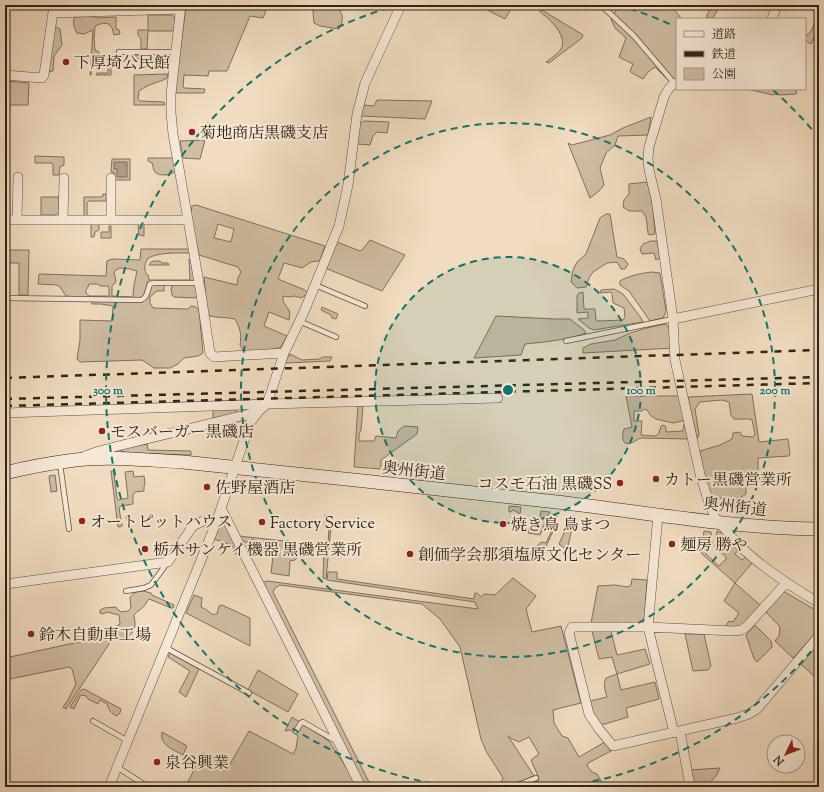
<svg xmlns="http://www.w3.org/2000/svg" width="824" height="792" font-family="'Sorts Mill Goudy','Noto Serif JP',serif">
	<rect width="100%" height="100%" fill="#f1dcc1"/>
	<filter id="stains"><feTurbulence type="fractalNoise" baseFrequency=".005" numOctaves="4"/><feColorMatrix values="0 0 0 0 .2 0 0 0 0 .09 0 0 0 0 .02 0 0 0 .5 -.17"/></filter>
	<radialGradient id="worn" r=".72"><stop offset=".6" stop-color="#630" stop-opacity="0"/><stop offset="1" stop-color="#630" stop-opacity=".3"/></radialGradient>
	<!-- green -->
	<path fill="#d0bda4" stroke="#80705e" fill-rule="evenodd" d="M199,5h101c-7,9 -19,1 -29,1l-4,2 -4,10 -13,-2 -23,55h-18l-1,5 -24,-1 -1,11 1,2 21,1 -1,4h-29l11,-87z
		M314,5h26c-2,5 1,6 2,10 1,5 -1,10 -3,14l-19,-3 -6,-3 -1,-11z
		M487,5h26l-8,14 -16,-8z
		M625,5h42l6,3 8,10v1h-4v64l-9,-3 -13,-13 -6,4 -6,8 -11,-6 -2,-2 3,-7 -14,-7 7,-19 -11,-10 -4,-9 5,-9z
		M712,5h10l-3,2 -6,11 -7,-1z
		M800,5h19v22l-8,17 -5,-3 -1,-3 2,-3 3,-2 8,-17c-3,-7 -11,-9 -18,-11z
		M540,9l43,26 -1,3 -33,25 -3,-1c4,-3 13,-9 15,-13 7,-13 -11,-30 -21,-37z
		M148,15h24l3,3 -1,13h-26l-1,18h-6v-10l-3,-4v-5h10z
		M92,16l4,2 20,-1v12l3,1 1,4 -6,1 -2,-7 -3,-4 -6,-1 -8,3 -1,13 1,11 4,2v2l-6,1 -2,20h-1l3,-45 -9,4 -7,-1c-3,-5 -4,-9 -3,-15l3,-1z
		M56,27l4,2 2,16 -8,11 -1,15 -4,1 3,-44z
		M107,54h4v21h-15l1,-2h11v-11l-2,-3z
		M131,55h17v4h-14l-1,3 -2,-1z
		M168,74l-1,4c-9,5 -19,6 -28,13l-1,8 2,2 24,1 1,3h-31v-30z
		M5,81l24,2 -1,22h-23z
		M747,89h50l-1,5 -15,1 -7,-1 -1,1z
		M377,100l55,1 -7,18 -64,-3 2,-11 11,1z
		M651,117l-3,18 -30,1 -3,9 -9,8 -6,15 4,17 -5,6 -9,7 -22,-55 4,2 38,-10 13,-7z
		M364,121l25,1 -2,11 -10,-1 -4,4 -3,9 -13,-1 3,-21z
		M205,140l-5,19 -17,-1 -3,-17z
		M35,156l29,1v8l-4,2 -1,8h-6v-10l-2,-2h-16z
		M148,158h26l2,13c-4,4 -17,6 -21,1 -2,-2 -2,-7 -3,-9l-4,-2z
		M112,159h18v21h-16v-8h-3z
		M647,182l5,18 3,34 -6,1 -1,-2 -2,-16 -4,-6h-13l-6,-4 1,-7 5,-6v-10z
		M103,194h3v7h-17l-2,2v14l-3,-1v-19h17l2,-1z
		M41,197h18v15l-4,3h-14z
		M196,205l129,41 -5,14 -2,1 -7,1 -9,6 -18,-5 -6,16 27,11 3,3 -6,5 -8,-2 -5,1 -6,-1v5l7,11 -1,8 -20,-8 -5,14 23,10 -6,11c-11,4 -26,5 -38,3l-3,-5c2,-10 0,-17 -5,-26 -8,-2 -17,-1 -25,-3l-3,-5 -3,-34 33,8 1,-7 3,-6 -3,-5 -39,-12c-2,-13 -11,-37 -7,-49zM218,224l16,5 -3,13 -17,-4z
		M606,214h4l7,43 7,2 4,5 -3,5h-4l-4,-7 -10,1 -14,9 -4,6 -3,9 -9,1 -6,-6 2,-12 4,-8 9,-8 14,-36z
		M91,224h8v6l-4,2 -1,5h-3z
		M138,224h6v12l-5,-1z
		M109,226h2v12h-10v-6h8z
		M370,240l35,15 -23,36 -57,-23 12,-26 23,9 2,-1z
		M651,241h6l3,17 -4,2 -2,-7 -12,1 -2,-5 3,-5z
		M141,249h49v3l-1,1c-14,0 -28,-1 -41,5l-3,6c0,4 -1,8 3,11l1,5h41l-1,-21 3,2 3,17 -3,3 -45,1v3l-5,16 5,-2 4,-14h13v6h-7l-7,6v6l3,5 35,1 3,-3 5,1 3,3 4,43 -5,3 -14,2 -6,6 -8,4h-16l-12,-8 -62,2 -3,-3 3,-19v-20l32,1 1,-15 -12,-2h-9v-3l-10,-4 -16,-1 -6,-9 -3,-2 -19,-1 1,-10 67,2 1,-15 5,-2 28,1zM120,268l10,1 7,2c-2,9 -4,17 -4,26l-21,-1v-10l4,-4 -2,-10 2,-2zM89,284h9l2,2h8l1,3v7h-20l-3,-3v-3l2,-3z
		M5,250h24l-1,45h-9v-32h-14z
		M154,261h6l2,2h6l1,2h-20l2,-3z
		M652,272l8,1 6,38 -3,7 -13,3 -21,-30 -9,-6v-4c8,-5 22,-8 32,-9z
		M173,285h21l2,3 1,7 -2,3 -21,-1 -2,-2 -1,-7z
		M614,289l9,5 18,24 2,4 -49,8 -5,-2 -11,-9 10,-1v-6l-11,1v-17l2,-3 4,-1 1,17h11l1,11 3,1 24,-1 2,-3 -1,-9 -11,-5 -1,-10 -1,-1 -11,1 1,-3z
		M322,307l16,7 -2,5 -4,-1 -1,-3 -10,-5z
		M496,316l59,3h15l13,10 3,4c-18,7 -42,9 -61,11l-4,11 -47,3z
		M665,324l6,5 3,19 -91,5v-5l8,-4 24,-4 15,-7 17,-5z
		M290,354l12,6 18,-1 2,-2h10l-2,4 -43,2 -2,-1z
		M752,394l7,48 29,-3 2,14 -1,3 -31,2c0,14 2,17 -12,25v11c-9,6 -11,9 -22,3l-9,4 -4,-1 -8,-30 -3,-19 20,-6 12,-6 1,-6 7,-1 2,4 11,1 2,-3 -3,-14 -2,-1h-16l-3,-4 -2,-13 -7,-2 -22,2 -5,7 4,26 -2,4 -9,-42z
		M626,396h56l3,23 -3,2 -9,2 -17,-4 -5,-3 -4,-6 -3,-1 -2,2h-8v10h8l-1,14 15,1 3,-3 2,-7 3,-1 2,2v5l17,-1 1,-7 3,1 3,14 -49,-1c-4,1 -6,4 -10,5 -10,3 -9,-8 -7,-14l8,-2z
		M358,405l5,1 -2,24 -2,4v7h15l2,-5 20,2 2,-7 6,-5 14,1 -1,7 -36,26v9l-27,-2z
		M213,408h18l6,3 1,3 -25,4z
		M147,444l1,6 43,1v4l-65,-2 -6,-3v-1l3,-1z
		M111,471h2l1,3 3,24 1,2 10,-2 -3,-26 8,-1 1,6 10,-1 1,7 -1,4v4l-9,1 -2,3v9l-12,2 -2,2 3,18 -4,1z
		M55,475l2,16 -6,1 -2,-16z
		M819,475v34l-2,-2 -2,-31z
		M509,506l12,1 -1,7 -5,-3 -2,-1 -2,2h-2z
		M541,511l9,1 -10,23 -12,-2 1,-5 7,1 2,-1z
		M325,515l7,1 -6,63 -3,-1 1,-24 -2,-3 1,-8h5l1,-15 -1,-1h-4z
		M554,515l3,1 -1,9 -10,21v5l-4,6 -4,3 -6,-3 -2,-3 11,-12 5,1 8,-17v-5l-2,-2z
		M571,516h4l-8,34 -8,-6 5,-11 5,-16z
		M222,521l3,1 14,30 -1,3 -5,-3 1,-3 -3,-4 -17,-6z
		M704,531l7,1 1,14 -6,6v2l13,12 7,-7v-2l-11,-10 1,-4 2,-3 -2,-3 1,-6 6,2 16,16 -4,5 7,6 4,-4 7,6 -18,21 25,22 -17,20 -5,3 -13,-1 4,-6 4,1 6,-9 -15,-12 11,-18 -34,-30z
		M239,536l54,6c1,6 4,9 5,15l-3,3 -5,1 -1,15 -18,-3 3,-26 -2,-3 -13,-2 -7,-3 -3,3h-6z
		M328,572h9v7l137,20 1,-6h2l4,4 3,-3 11,1 18,-17 23,18 -10,13 6,23 29,-6 20,77 -28,7 1,13 8,13 6,2 11,19 26,-15 6,9 -23,12 -1,3 5,6 5,2 8,13h-81l14,-6 1,-3 -8,-18 8,-6 -10,-17 -10,5 -7,-3 -4,-3 26,40 -28,11h-16l11,-5 2,-4 -17,-27 -5,-12 -21,-92 -20,-28 -18,-15 -142,-19 -5,3 -2,4 95,188 6,7h-10l-103,-204 6,-2 211,28 -3,-7 -148,-22z
		M632,579l15,1 -3,42 -3,3 -50,-2 7,-37 17,-1 13,2 3,-2z
		M143,591l8,2 1,2 22,10 -1,3h-2l-22,-9c-3,3 -3,6 -6,8 -2,3 -8,5 -9,9 0,2 1,4 1,6 1,10 -7,16 -15,18 -4,-3 -8,-5 -8,-11l8,-5 -1,-9 -12,-3 -4,2 -3,-1v-3l4,-2 12,-1 1,2 4,3 7,-1 3,-3 -1,-11c4,-5 6,-5 13,-6z
		M783,591l36,21v17l-24,27 -2,2 -18,-17 4,-5 1,-9 -14,-15z
		M194,595l8,3 -1,9c2,1 5,2 7,4 3,3 4,4 9,3l2,-8 3,-1 28,13v28l-64,-33z
		M755,625l16,16 1,6 -15,15 -3,-3 -8,-24z
		M592,631h19l6,24 28,-6 5,15 -33,10 4,16 34,-8 4,17 -33,9 2,9 -23,7h-5l-6,-8 -4,-15 17,-4c-2,-7 -4,-13 -1,-19l11,-4 -5,-17 -13,2z
		M685,634h19l7,32 -3,4 -15,1z
		M111,635l2,3 -47,71 -3,-2 5,-7 8,-16 -4,-15 -3,-2 -64,13v-22z
		M819,642v39l-18,-17z
		M170,653l29,16 -13,28 -7,-5 11,-21 -22,-14z
		M258,670l40,24 -10,18 -40,-22z
		M84,689l37,20 -1,4 -3,3c-6,-3 -8,-5 -10,-12l-7,-4 -2,4 -10,-5 -2,-3 -4,-1 -2,1 -6,13 -3,-1 -1,-1 11,-17z
		M292,717l37,24 17,26 9,17 1,3h-171l18,-34 26,13 20,-35 44,23c5,-7 3,-11 5,-18l-8,-6 -5,1z
		M162,732l25,14 -4,9c-9,-5 -24,-10 -21,-23z
		M720,768l-4,8 -10,11h-6c-7,-5 -8,-9 -10,-17z"/>
	<!-- water -->
	<path fill="#af9d88" stroke="#7c6d5b" d="M114,162h13v15h-10v-8h-3z"/>
	<g fill="none" stroke-linecap="round" stroke-linejoin="round">
		<!-- lane casing -->
		<g stroke="#605242" stroke-width="6">
			<path id="lane" d="M601,5l33,31 40,47
				M119,52h57
				M315,285l50,21
				M5,298l136,2c7,-3 6,-9 9,-16l3,-1h46
				M299,321l37,16
				M566,341l107,-22
				M60,464l9,65
				M126,591l18,-3 7,-3 17,-23
				M166,648l83,45
				M93,721l35,20
				M296,731l5,-8 2,-1 33,19
				M117,767l31,20
				M513,787l23,-9"/>
		</g>
		<!-- street casing -->
		<g stroke="#605242" stroke-width="10">
			<path id="street" d="M181,5l-10,89v19l2,21 15,86 13,74 9,59 4,4 70,-4
				M53,13l128,-4
				M772,19l5,-14
				M5,75l37,3 2,-3 10,-70
				M677,83c-7,2 -10,8 -13,14l-15,50 -1,11 1,12 7,29 17,120 2,41 25,114 8,26 9,22
				M111,178v42
				M5,220h183
				M17,220l1,-43
				M63,220l1,-42
				M673,319l146,-30
				M5,413l262,-9 231,-6
				M85,456l14,-5 19,-5 140,-34
				M221,508l140,279
				M658,515l-10,112 26,106
				M719,522c8,10 16,19 25,28 23,21 48,37 75,53
				M5,578l1,6 162,-22 25,-36 10,-5 4,-1 9,3
				M786,583l-38,42 -6,5 -8,1 -86,-4h-76l-3,6 20,81 10,15 14,17 124,-28 12,-4 8,-5 62,-73
				M680,731l9,50 4,6
				M109,787l107,-264 19,-56 15,-44 8,-11 9,-8 17,-51 20,-41 35,-86 9,-41 9,-71 8,-31 36,-78"/>
		</g>
		<!-- secondary casing -->
		<g stroke="#2f2418" stroke-width="14">
			<path id="secondary" d="M5,473c23,-6 47,-10 70,-13 36,-4 72,0 108,2 125,13 249,26 374,40 87,10 174,26 262,27"/>
		</g>
		<!-- lane -->
		<use href="#lane" stroke="#f6e8d7" stroke-width="4.5"/>
		<!-- street -->
		<use href="#street" stroke="#f6e8d7" stroke-width="9"/>
		<!-- secondary -->
		<use href="#secondary" stroke="#f6e8d7" stroke-width="13"/>
		<!-- rail -->
		<path stroke="#2f2418" stroke-width="2.5" stroke-dasharray="7 7" stroke-linecap="butt" d="M5,378l814,-28
			M5,399l814,-22
			M5,406l814,-23"/>
	</g>
	<!-- distance rings -->
	<circle cx="508" cy="390" r="133" fill="#0f766e" fill-opacity=".12"/>
	<g fill="none" stroke="#0f766e" stroke-width="2" stroke-dasharray="7 5">
		<circle cx="508" cy="390" r="133"/>
		<circle cx="508" cy="390" r="267"/>
		<path d="M819 642A400 400 0 0 1 560 787M456 787A400 400 0 0 1 398 5M618 5A400 400 0 0 1 674 26M773 90A400 400 0 0 1 819 138"/>
	</g>
	<!-- markers -->
	<g fill="#8f2418" stroke="#f6e8d7" stroke-width="1.5">
		<circle cx="66" cy="62" r="4"/>
		<circle cx="192" cy="132" r="4"/>
		<circle cx="102" cy="431" r="4"/>
		<circle cx="656" cy="479" r="4"/>
		<circle cx="620" cy="483" r="4"/>
		<circle cx="207" cy="487" r="4"/>
		<circle cx="82" cy="521" r="4"/>
		<circle cx="262" cy="522" r="4"/>
		<circle cx="503" cy="524" r="4"/>
		<circle cx="672" cy="544" r="4"/>
		<circle cx="145" cy="549" r="4"/>
		<circle cx="410" cy="554" r="4"/>
		<circle cx="31" cy="634" r="4"/>
		<circle cx="157" cy="762" r="4"/>
	</g>
	<g text-anchor="middle" stroke-width="4" stroke-linejoin="round" paint-order="stroke">
		<!-- poi labels -->
		<g font-size="16" fill="#2f2418" stroke="#f6e8d7" text-anchor="start">
			<text x="74" y="68">下厚埼公民館</text>
			<text x="200" y="138">菊地商店黒磯支店</text>
			<text x="110" y="437">モスバーガー黒磯店</text>
			<text x="664" y="485">カトー黒磯営業所</text>
			<text x="612" y="489" text-anchor="end">コスモ石油 黒磯SS</text>
			<text x="215" y="493">佐野屋酒店</text>
			<text x="90" y="527">オートピットハウス</text>
			<text x="270" y="528">Factory Service</text>
			<text x="511" y="530">焼き鳥 鳥まつ</text>
			<text x="680" y="550">麺房 勝や</text>
			<text x="153" y="555">栃木サンケイ機器 黒磯営業所</text>
			<text x="418" y="560">創価学会那須塩原文化センター</text>
			<text x="39" y="640">鈴木自動車工場</text>
			<text x="165" y="768">泉谷興業</text>
		</g>
		<!-- street labels -->
		<g font-size="16" fill="#2f2418" stroke="#f6e8d7">
			<text transform="translate(414 470) rotate(6)" y="6">奥州街道</text>
			<text transform="translate(735 506) rotate(6)" y="6">奥州街道</text>
		</g>
	</g>
	<circle cx="508" cy="390" r="6" fill="#0f766e" stroke="#f6e8d7" stroke-width="2"/>
	<g font-size="12" text-anchor="middle" font-weight="bold" fill="#0f766e" stroke="#f6e8d7" stroke-width="4" stroke-linejoin="round" paint-order="stroke">
		<text x="641" y="394">100 m</text>
		<text x="775" y="394">200 m</text>
		<text x="108" y="394">300 m</text>
	</g>
	<!-- margin -->
	<rect width="824" height="792" fill="none" stroke="#f1dcc1" stroke-width="20"/>
	<rect x="6" y="6" width="812" height="780" fill="none" stroke="#2f2418" stroke-width="2"/>
	<rect x="10" y="10" width="804" height="772" fill="none" stroke="#2f2418"/>
	<!-- legend -->
	<rect x="676" y="18" width="130" height="72" fill="#f6e8d7" stroke="#a69a8b"/>
	<rect x="684" y="31" width="20" height="6" fill="#f6e8d7" stroke="#a69a8b"/>
	<text x="712" y="38" font-size="12" fill="#2f2418">道路</text>
	<rect x="684" y="51" width="20" height="6" fill="#2f2418" stroke="#a69a8b"/>
	<text x="712" y="58" font-size="12" fill="#2f2418">鉄道</text>
	<rect x="684" y="68" width="20" height="12" fill="#d0bda4" stroke="#a69a8b"/>
	<text x="712" y="78" font-size="12" fill="#2f2418">公園</text>
	<!-- north arrow -->
	<g transform="translate(786 754) rotate(227)"><circle r="19" fill="#f6e8d7" stroke="#a69a8b"/>
	<path d="M0-3L7 15L0 10L-7 15Z" fill="#8f2418"/>
	<text y="-6" font-size="11" font-weight="bold" text-anchor="middle" fill="#2f2418">N</text>
	</g>
	<rect width="100%" height="100%" filter="url(#stains)"/>
	<rect width="100%" height="100%" fill="url(#worn)"/>
</svg>
